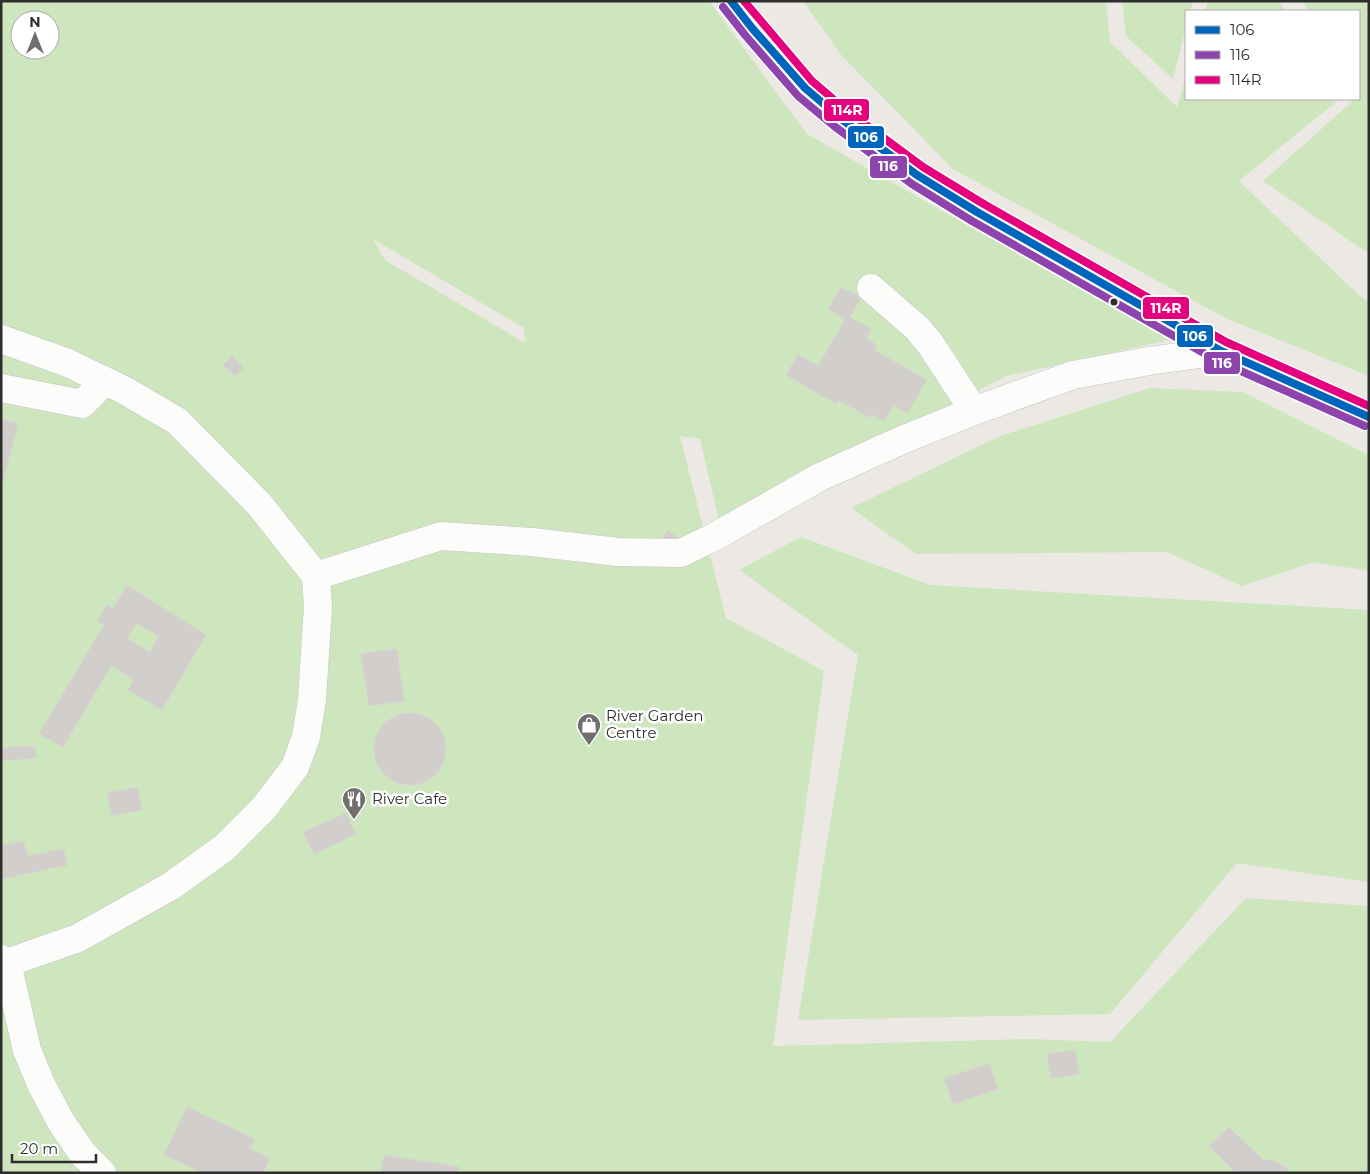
<svg xmlns="http://www.w3.org/2000/svg" width="1370" height="1174" font-family="Montserrat,sans-serif">
	<rect width="100%" height="100%" fill="#ece8e4"/>
	<!-- green -->
	<path fill="#cee6be" fill-rule="evenodd" d="M1,1h708l98,133 362,206 -162,36 -288,144 -19,-81 -20,-3 46,182 98,53 -51,375 256,-7 81,3 136,-144 123,8v267h-1368zM20,20h30v30h-30zM373,239l151,89 1,15 -140,-83z
		M803,1h303l4,41 67,65 9,-30v22h149l2,2 -98,80 121,115 9,6v74l-142,-57 -274,-150 -111,-113z
		M1122,1h71l-3,10h-4v16l-13,52 -47,-43z
		M1208,1h71l6,10h-80z
		M1303,1h66v253l-106,-73 92,-82h4v-88h-51z
		M1150,388l93,4 126,63v116l-55,-9 -72,24 -75,-34 -251,2 -65,-46 149,-72z
		M801,537l129,48 439,25v272l-132,-19 -127,151 -312,6 60,-365 -119,-85z"/>
	<!-- building -->
	<path fill="#d1cecb" stroke="#d7d4d0" fill-rule="evenodd" d="M841,287l20,11 -11,19 21,12 -5,9 11,7 -3,5 53,30 -20,33 -13,-8 -10,16 -12,-7 -2,4 -31,-18 -3,4 -50,-29 12,-21 20,12 27,-46 -17,-11z
		M232,356l12,12 -9,8 -12,-11z
		M1,419l17,4 -17,66z
		M668,530l10,8 -9,12 -10,-7z
		M127,585l79,50 -44,75 -34,-20 6,-11 -23,-13 -48,81 -24,-13 65,-109 -7,-4 10,-16 6,3zM137,623l22,14 -9,15 -23,-14z
		M397,649l7,52 -35,5 -8,-52z
		M374 749a36 36 0 1 1 72 0a36 36 0 1 1-72 0Z
		M35,746l1,12 -35,3v-13z
		M137,787l5,23 -30,6 -5,-23z
		M346,813l10,21 -42,20 -11,-22z
		M24,841l3,15 37,-7 3,16 -66,14v-33z
		M1075,1050l4,24 -28,4 -4,-24z
		M989,1064l9,25 -45,15 -9,-26z
		M187,1107l68,32 -5,10 20,9 -7,15h-60l-39,-18z
		M1229,1127l35,34 7,-2 17,10 -2,4h-50l-27,-27z
		M384,1155l75,12 -1,6h-77z"/>
	<g fill="none" stroke-linecap="round" stroke-linejoin="round">
		<!-- minor casing -->
		<g stroke="#c5c4c5" stroke-width="29">
			<path id="minor" d="M871,288l46,40 14,17 43,66
				M1,339l67,24 56,27 53,31 82,83 57,72
				M1,388l81,16 23,-23
				M1,959l6,4 20,87 14,34 20,38 22,32 19,19
				M7,963l71,-25 93,-52 53,-38 40,-40 31,-41 11,-30 6,-37 6,-93 -2,-31 125,-40 91,6 86,10 63,1 35,-17 104,-59 82,-37 72,-29 99,-36 76,-14 72,-10"/>
		</g>
		<!-- major casing -->
		<g stroke="#c6c5c4" stroke-width="29">
			<path id="major" d="M731,1l21,27 53,60 35,30 77,57 60,37 244,139 148,66"/>
		</g>
		<!-- minor -->
		<use href="#minor" stroke="#fcfcfb" stroke-width="28"/>
		<!-- major -->
		<use href="#major" stroke="#e8e4d6" stroke-width="28"/>
		<!-- bus-1 casing -->
		<g stroke="#fff" stroke-width="11">
			<path id="bus-1" d="M731,1l21,27 53,60 35,30 77,57 60,37 244,139 148,66"/>
		</g>
		<!-- bus-2 casing -->
		<g stroke="#fff" stroke-width="11">
			<path id="bus-2" d="M723,7l22,28 53,61 36,30 78,58 60,37 244,139 149,66"/>
		</g>
		<!-- bus-3 casing -->
		<g stroke="#fff" stroke-width="11">
			<path id="bus-3" d="M744,1l68,80 34,29 77,57 59,36 244,139 143,64"/>
		</g>
		<!-- bus-1 -->
		<use href="#bus-1" stroke="#0065bd" stroke-width="8"/>
		<!-- bus-2 -->
		<use href="#bus-2" stroke="#8e44ad" stroke-width="8"/>
		<!-- bus-3 -->
		<use href="#bus-3" stroke="#e5007d" stroke-width="8"/>
	</g>
	<!-- icons -->
	<defs>
		<g id="shop-pin" transform="scale(1.25)"><path d="M0 17L-7.5 6A9.5 9.5 0 1 1 7.5 6Z" fill="#706f6e" stroke="#fff"/><path d="M-5-2.5h2.3a2.7 3.5 0 0 1 5.4 0H5L5.5 6h-11ZM-1.5-2.5h3a1.5 2.3 0 0 0-3 0Z" fill="#fff"/></g>
		<g id="restaurant-pin" transform="scale(1.25)"><path d="M0 17L-7.5 6A9.5 9.5 0 1 1 7.5 6Z" fill="#706f6e" stroke="#fff"/><path d="M-5-6h1v4h1v-4h1v4h1v-4h1v5L-1.5 .5V6h-2V.5L-5-1ZM5-6V6H3V1.5H1.5Q1.5-4 5-6Z" fill="#fff"/></g>
	</defs>
	<g fill-rule="evenodd">
		<use href="#shop-pin" x="589" y="725"/>
		<use href="#restaurant-pin" x="354" y="799"/>
	</g>
	<!-- markers -->
	<circle fill="#2e2e2e" stroke="#fff" stroke-width="2" cx="1114" cy="302" r="4.5"/>
	<g text-anchor="middle" stroke-width="5" stroke-linejoin="round" paint-order="stroke">
		<!-- poi labels -->
		<g font-size="15" fill="#2e2e2e" stroke="#fff" text-anchor="start">
			<text x="606" y="721">River Garden<tspan x="606" dy="17">Centre</tspan></text>
			<text x="372" y="804">River Cafe</text>
		</g>
	</g>
	<g stroke="#fff" stroke-width="2">
		<rect x="823" y="98" width="47" height="24" rx="5" fill="#e5007d"/>
		<rect x="847" y="125" width="38" height="24" rx="5" fill="#0065bd"/>
		<rect x="869" y="155" width="39" height="24" rx="5" fill="#8e44ad"/>
		<rect x="1142" y="296" width="48" height="24" rx="5" fill="#e5007d"/>
		<rect x="1176" y="324" width="38" height="24" rx="5" fill="#0065bd"/>
		<rect x="1203" y="351" width="38" height="24" rx="5" fill="#8e44ad"/>
	</g>
	<g font-size="14" text-anchor="middle" font-weight="bold" fill="#fff">
		<text x="847" y="115">114R</text>
		<text x="866" y="142">106</text>
		<text x="888" y="171">116</text>
		<text x="1166" y="313">114R</text>
		<text x="1195" y="341">106</text>
		<text x="1222" y="368">116</text>
	</g>
	<!-- border -->
	<rect width="1370" height="1174" fill="none" stroke="#2e2e2e" stroke-width="5"/>
	<!-- legend -->
	<rect x="1185" y="10" width="175" height="90" fill="#ffffff" stroke="#ababab"/>
	<rect x="1195" y="26" width="25" height="8" fill="#0065bd" stroke="#ababab"/>
	<text x="1230" y="35" font-size="15" fill="#2e2e2e">106</text>
	<rect x="1195" y="51" width="25" height="8" fill="#8e44ad" stroke="#ababab"/>
	<text x="1230" y="60" font-size="15" fill="#2e2e2e">116</text>
	<rect x="1195" y="76" width="25" height="8" fill="#e5007d" stroke="#ababab"/>
	<text x="1230" y="85" font-size="15" fill="#2e2e2e">114R</text>
	<!-- north arrow -->
	<g transform="translate(35 35)"><circle r="24" fill="#ffffff" stroke="#ababab"/>
	<path d="M0-4L9 19L0 12L-9 19Z" fill="#706f6e"/>
	<text y="-8" font-size="14" font-weight="bold" text-anchor="middle" fill="#2e2e2e">N</text>
	</g>
	<!-- scale -->
	<path d="M12 1154v8h84v-8" fill="none" stroke="#2e2e2e" stroke-width="2.5"/>
	<text x="20" y="1154" font-size="15" fill="#2e2e2e" stroke="#ffffff" stroke-width="4" paint-order="stroke">20 m</text>
</svg>
